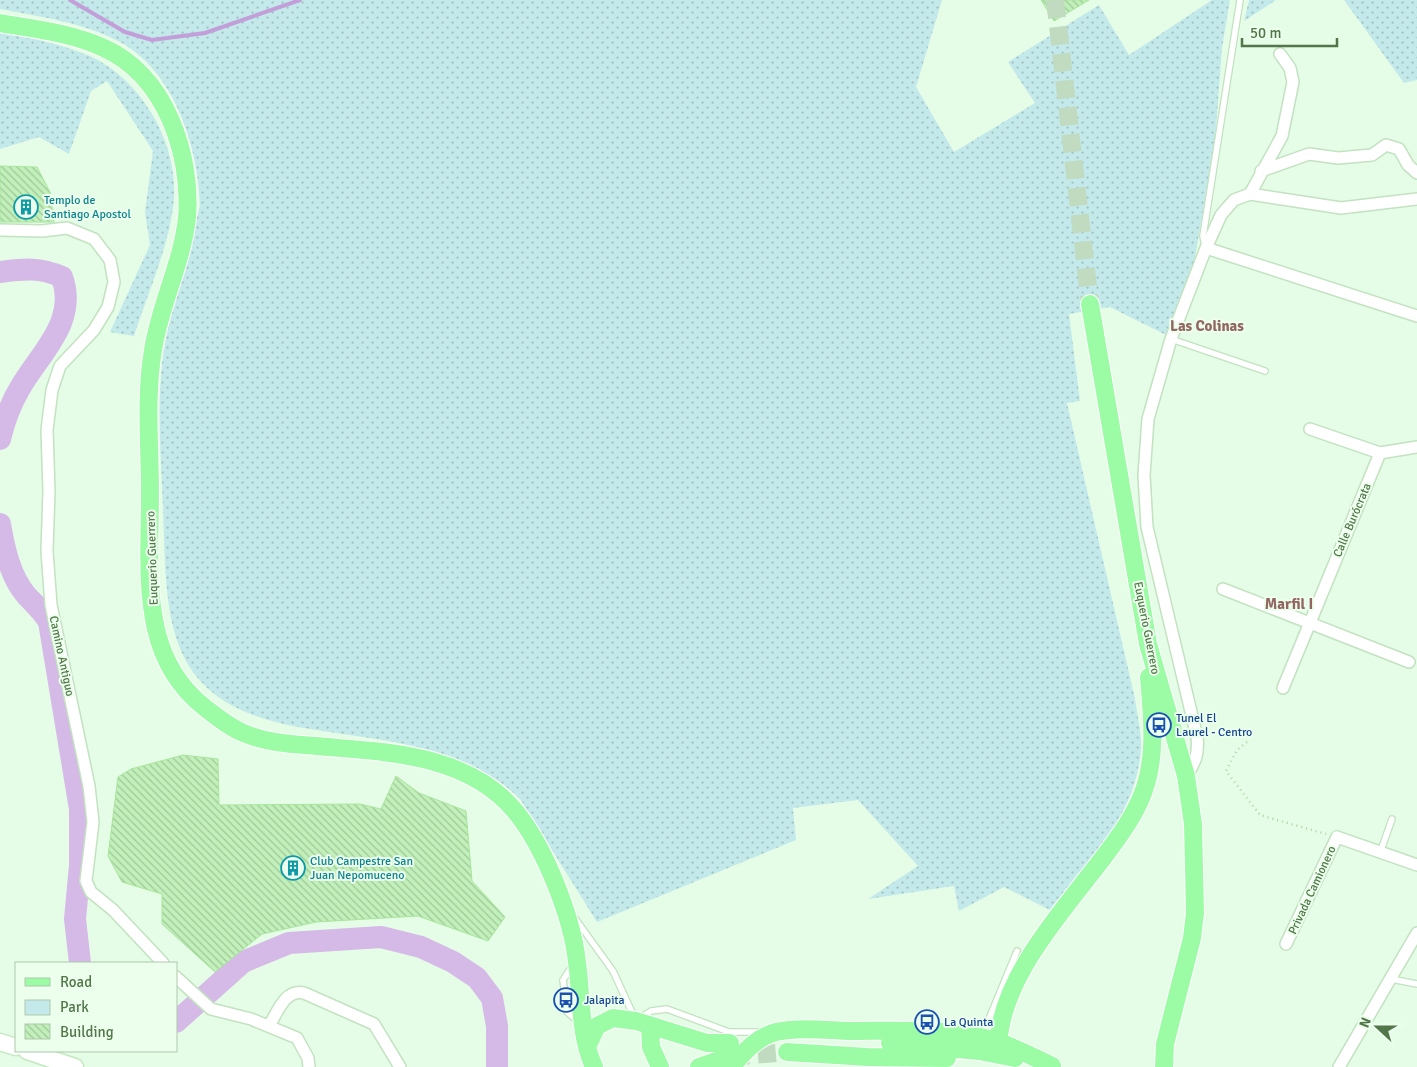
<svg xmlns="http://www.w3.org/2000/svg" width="1417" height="1067" font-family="Signika,sans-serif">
	<defs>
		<pattern id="green-dots" width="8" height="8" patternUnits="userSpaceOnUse" patternTransform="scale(1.25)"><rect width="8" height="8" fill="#c3e9eb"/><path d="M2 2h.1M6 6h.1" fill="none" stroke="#a1c1c0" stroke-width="1.8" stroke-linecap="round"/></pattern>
		<pattern id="building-back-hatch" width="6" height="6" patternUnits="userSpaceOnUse" patternTransform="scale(1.25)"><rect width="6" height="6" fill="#c2f0ba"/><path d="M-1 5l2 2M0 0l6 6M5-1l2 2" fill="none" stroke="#a0c799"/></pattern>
	</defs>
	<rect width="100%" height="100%" fill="#e5fde7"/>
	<!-- green -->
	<path fill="url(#green-dots)" d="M0,0h942l-26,87 38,65 81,-49 -27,-41 91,-57 30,50 83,-55h18l-8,48 -7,93 -21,122 -28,72 -56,-28 -41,7 11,87 -13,2 68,296c2,16 7,34 6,50 -5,66 -51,112 -91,161l-46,-23 -45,24 -5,-25 -86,13 50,-33 -60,-66 -65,8 3,32 -199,82 -77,-123c-61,-60 -153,-58 -232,-74 -127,-27 -121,-110 -125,-218 -2,-47 -6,-95 -1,-143 6,-52 27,-107 38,-159 -2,-59 -26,-135 -82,-164 -33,-18 -81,-25 -118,-32z
		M1249,0h27l-32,21z
		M1344,0h73v80l-13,3z
		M0,33c31,5 63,11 92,24 50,24 85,85 82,140 -2,42 -27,98 -40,139l-24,-4 40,-87 -5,-33 8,-61 -46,-70 -16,10 -22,63 -30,-17 -39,12z"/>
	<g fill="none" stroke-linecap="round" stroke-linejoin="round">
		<!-- stream -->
		<path stroke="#c39fd9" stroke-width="4" d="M70,0l55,32 27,8 53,-7 95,-33"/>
		<!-- river -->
		<path stroke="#d5b9e7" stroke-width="22" d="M0,272c24,-3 40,-5 62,5 16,45 -22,76 -42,111 -9,15 -16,34 -20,51
			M0,524c4,24 10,52 26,71 8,9 16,15 23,27l31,187v56l-5,54 5,44
			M176,1022l67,-60 46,-19 92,-6 40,10 32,15 24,16 15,20 5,28v41"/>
	</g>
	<!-- building -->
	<path fill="url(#building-back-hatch)" stroke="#a8e69c" d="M1041,0h48l-35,21z
		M0,166l37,1 13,25 4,30h-54z
		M183,755l35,4 1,46 141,-1 21,5 15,-33 23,17 47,18 6,70 33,36 -17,24 -70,-25 -102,6 -54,12 -47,38 -53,-48v-30l-40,-12 -14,-26 10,-79 13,-8z"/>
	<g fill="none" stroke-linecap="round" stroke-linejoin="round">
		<!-- primary-tunnel -->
		<path stroke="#c0dbc0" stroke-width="18" stroke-dasharray="18 9" stroke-linecap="butt" d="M1055,0l35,304
			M731,1057l56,-5"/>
		<!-- service casing -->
		<g stroke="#c2e2c0" stroke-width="8">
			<path id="service" d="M1205,246l-2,-10 37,-236
				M1171,339l94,32
				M1380,853l12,-34
				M574,917l39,54 23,50 15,-10 16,-2 62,23h32
				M573,965l-10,15 4,32 12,10
				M1391,979l26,5
				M982,1036l35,-85"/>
		</g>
		<!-- minor casing -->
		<g stroke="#c2e2c0" stroke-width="14">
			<path id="minor" d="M1261,171l48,-17 29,4 34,-3 14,-10 13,4 9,16 9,8
				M1250,194l32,-58 11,-54 -3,-14 -10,-14
				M0,230l42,1 25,-3 27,11 16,21 4,22 -6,25 -14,23 -34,36 -8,24 -5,40 2,61 -2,60 4,54 38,181 4,36 -7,59 5,11 22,18 50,53
				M1206,248l211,68
				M1310,429l70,24
				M1223,589l186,73
				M1283,688l97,-235 37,-6
				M1186,776c9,-13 13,-22 11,-39l-50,-210 -3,-52 4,-56 23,-80 35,-91 15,-33 13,-15 16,-6 91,14 76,-9
				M1286,944l51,-107 80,28
				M176,977l35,32 40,10 46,19 11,20 1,9
				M269,1026c9,-15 16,-37 35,-33l70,31 26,43
				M1339,1067l78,-134"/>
		</g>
		<!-- secondary casing -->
		<g stroke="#c3e9c0" stroke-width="19">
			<path id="secondary" d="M0,1042l16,5
				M27,1051l48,16"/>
		</g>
		<!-- primary casing -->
		<g stroke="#fff" stroke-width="20">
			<path id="primary" d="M0,23c35,6 72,10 104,25 62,28 88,107 83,170 -5,45 -27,87 -34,132 -8,47 -3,96 -3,143 0,44 -4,93 6,136 7,31 23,58 48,78 13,10 26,21 42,27 22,9 46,10 70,12 68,6 151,7 199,65 29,35 57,105 62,151 5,36 2,71 17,105
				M1090,304l58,340 38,132 7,48 2,89 -3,25 -27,106 -1,23
				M650,1026l1,21 9,20
				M999,1036c7,-64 66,-128 104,-178 15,-20 31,-41 40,-65 14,-37 9,-77 6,-116
				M890,1043l89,8 36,7
				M587,1047l10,-21 16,-8 23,3 71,22h23
				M787,1052l81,5 79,1
				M699,1067l29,-10
				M731,1067c12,-14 26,-30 45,-35 22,-5 49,-2 72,-1 46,0 96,-3 141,8 22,6 42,17 63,27"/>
		</g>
		<!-- path -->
		<path stroke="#a7d89f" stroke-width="2.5" stroke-dasharray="1 4" stroke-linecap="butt" d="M1247,742l-10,8 -11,21 34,44 66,19"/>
		<!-- service -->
		<use href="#service" stroke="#fff" stroke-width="5.5"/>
		<!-- minor -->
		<use href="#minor" stroke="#fff" stroke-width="11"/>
		<!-- secondary -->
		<use href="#secondary" stroke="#fff" stroke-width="16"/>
		<!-- primary -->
		<use href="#primary" stroke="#9cfca5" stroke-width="18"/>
	</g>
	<!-- icons -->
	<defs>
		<g id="building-ring" transform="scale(1.25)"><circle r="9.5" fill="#ecffed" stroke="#0f9aa8" stroke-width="1.5"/><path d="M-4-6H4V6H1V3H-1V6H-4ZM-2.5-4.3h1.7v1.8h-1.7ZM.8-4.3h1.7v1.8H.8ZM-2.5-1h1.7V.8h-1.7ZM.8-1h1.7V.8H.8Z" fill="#0f9aa8"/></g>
		<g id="bus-ring" transform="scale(1.25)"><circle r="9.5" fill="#ecffed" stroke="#1a4fb4" stroke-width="1.5"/><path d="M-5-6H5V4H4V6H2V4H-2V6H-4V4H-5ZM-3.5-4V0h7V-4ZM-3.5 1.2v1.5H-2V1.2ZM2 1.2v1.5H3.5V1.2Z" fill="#1a4fb4"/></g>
	</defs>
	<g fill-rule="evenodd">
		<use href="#building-ring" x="26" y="207"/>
		<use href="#bus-ring" x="1159" y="725"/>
		<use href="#building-ring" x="293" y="868"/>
		<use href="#bus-ring" x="566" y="1000"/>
		<use href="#bus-ring" x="927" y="1022"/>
	</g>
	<g text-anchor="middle" stroke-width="4" stroke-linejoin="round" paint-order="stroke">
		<!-- culture labels -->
		<g font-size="12" fill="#0d838f" stroke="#ecffed" text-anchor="start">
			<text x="44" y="204">Templo de<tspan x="44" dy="14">Santiago Apostol</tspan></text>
			<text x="310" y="865">Club Campestre San<tspan x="310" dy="14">Juan Nepomuceno</tspan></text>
		</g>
		<!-- street labels -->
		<g font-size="12" fill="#527649" stroke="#ecffed">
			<text transform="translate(1352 520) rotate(-67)" y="4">Calle Burócrata</text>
			<text transform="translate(152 558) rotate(-92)" y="4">Euquerio Guerrero</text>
			<text transform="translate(1147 628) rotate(79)" y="4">Euquerio Guerrero</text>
			<text transform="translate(62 656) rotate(78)" y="4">Camino Antiguo</text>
			<text transform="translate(1312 890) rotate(-65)" y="4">Privada Camionero</text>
		</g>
		<!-- transit labels -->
		<g font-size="12" fill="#164399" stroke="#ecffed" text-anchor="start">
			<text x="1176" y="722">Tunel El<tspan x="1176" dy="14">Laurel - Centro</tspan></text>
			<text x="584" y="1004">Jalapita</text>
			<text x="944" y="1026">La Quinta</text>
		</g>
		<!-- quarter labels -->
		<g font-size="15" font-weight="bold" fill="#936661" stroke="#ecffed">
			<text x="1207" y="331">Las Colinas</text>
			<text x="1289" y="609">Marfil I</text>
		</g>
	</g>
	<!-- legend -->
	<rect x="15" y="962" width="162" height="90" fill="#ecffed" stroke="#aec8ab"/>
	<rect x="25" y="978" width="25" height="8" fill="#9cfca5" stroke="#aec8ab"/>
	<text x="60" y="987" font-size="15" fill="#527649">Road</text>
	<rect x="25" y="1000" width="25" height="15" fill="#c3e9eb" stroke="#aec8ab"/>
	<text x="60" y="1012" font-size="15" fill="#527649">Park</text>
	<rect x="25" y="1024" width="25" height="15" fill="url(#building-back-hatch)" stroke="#aec8ab"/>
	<text x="60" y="1037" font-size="15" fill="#527649">Building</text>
	<!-- north arrow -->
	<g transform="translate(1377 1027) rotate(291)" stroke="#ecffed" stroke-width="4" paint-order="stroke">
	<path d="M0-4L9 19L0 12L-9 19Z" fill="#527649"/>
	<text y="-8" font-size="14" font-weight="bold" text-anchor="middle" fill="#527649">N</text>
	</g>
	<!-- scale -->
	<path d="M1242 38v8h95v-8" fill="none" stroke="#527649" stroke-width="2.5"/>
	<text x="1250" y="38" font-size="15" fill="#527649" stroke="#ecffed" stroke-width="4" paint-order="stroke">50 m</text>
</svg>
